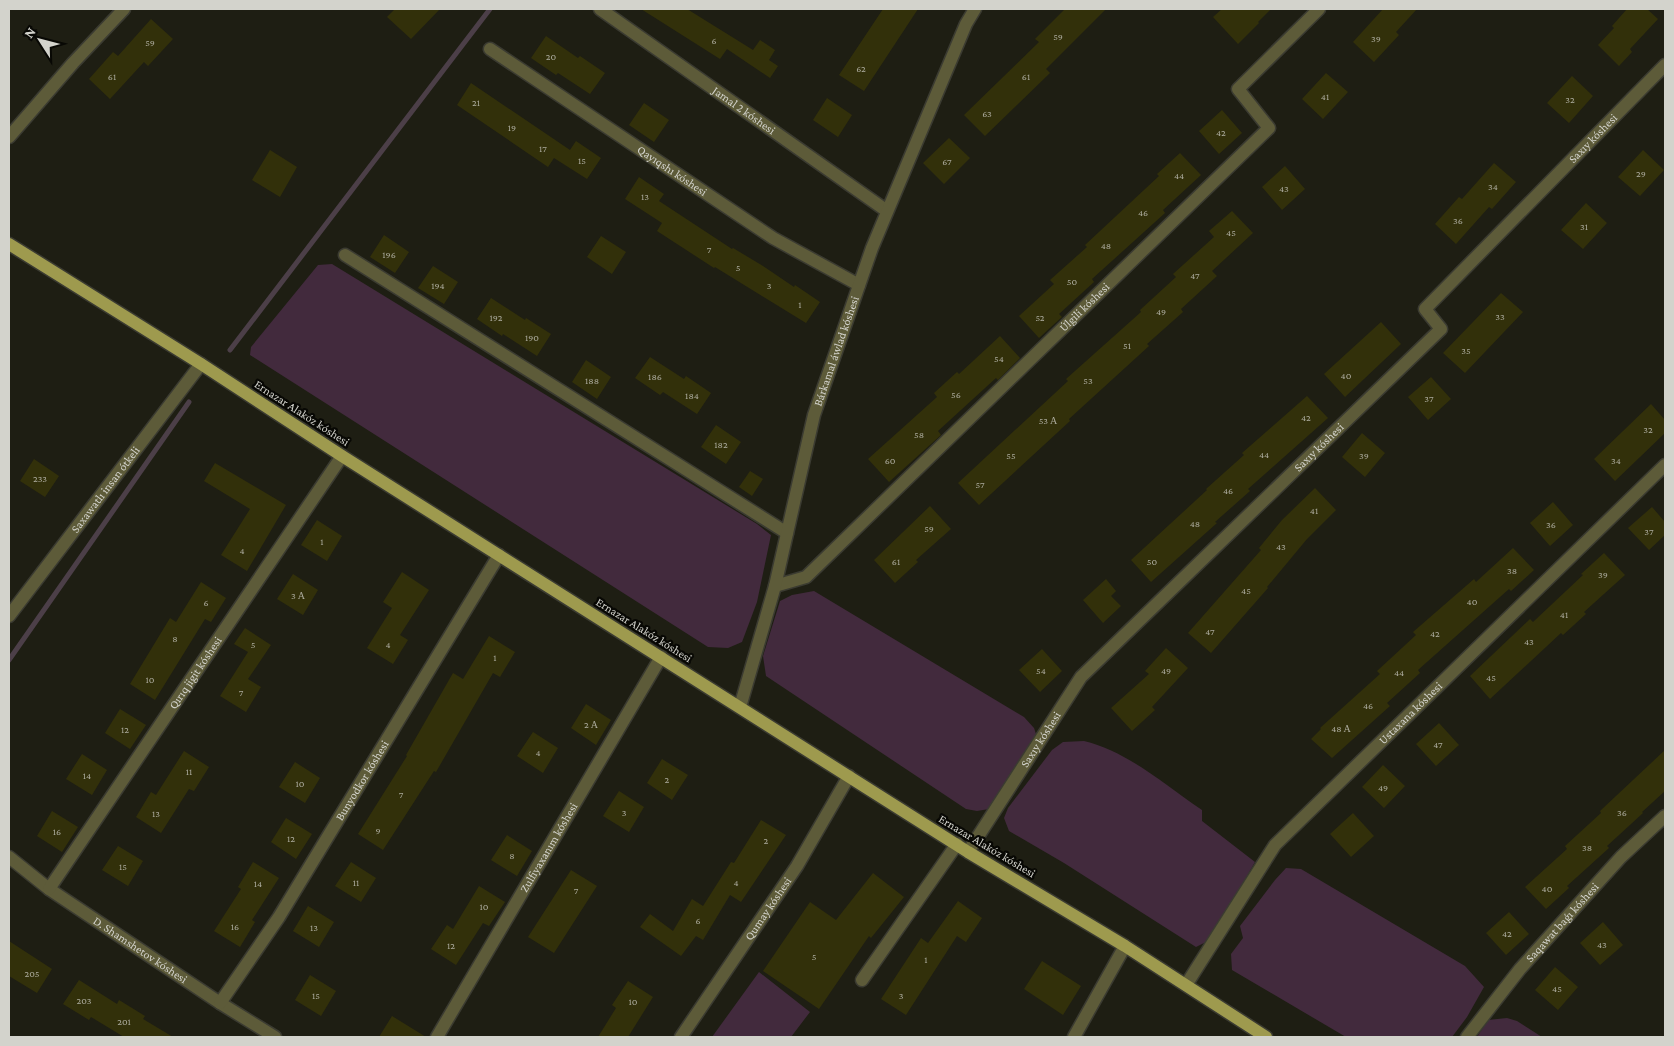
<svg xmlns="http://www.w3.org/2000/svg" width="1674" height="1046" font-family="'Crimson Pro',serif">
	<rect width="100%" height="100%" fill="#1e1e13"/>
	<!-- green -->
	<path fill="#422a3d" d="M332,264l425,260 14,11 -14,67 -15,40 -14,6 -20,-1 -458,-292 1,-8 67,-82z
		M814,591l210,126 10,11 3,9 -48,72 -12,2 -11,-2 -200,-133 -3,-20 17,-55 12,-6z
		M1084,741c43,10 81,44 118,69v11l53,41 -35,61 -14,19 -10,5 -132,-84 -55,-32 -5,-13 4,-10 44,-58 11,-8z
		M1286,868l15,1 164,97 19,21 -17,30 -15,20h-106l-114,-67 -1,-16 12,-16 -3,-12 35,-46z
		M759,972l51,40 -19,25h-79z
		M1507,1018l10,3 25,16h-65l11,-17z"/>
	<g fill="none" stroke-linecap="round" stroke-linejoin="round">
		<!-- stream -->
		<path stroke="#4c3f48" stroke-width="5" d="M230,350l260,-341
			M9,660l180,-258"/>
	</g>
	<!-- building -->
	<path fill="#32300a" d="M395,9h45l-29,30 -24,-22z
		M641,9h46l66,41 7,-10 15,10 -6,10 9,6 -8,12 -43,-29 -7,10z
		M883,9h35l-54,82 -25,-16z
		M1065,9h41l-60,60 4,4 -65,63 -21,-21 75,-73 -4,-3z
		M1222,9h49l-13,13 1,1 -21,21 -25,-27z
		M1383,9h34l-21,23 3,3 -25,27 -21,-20z
		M1627,9h20l11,10 -28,30 2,3 -13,14 -21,-21 16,-17 -2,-2z
		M151,19l22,20 -25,27 -4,-4 -34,37 -21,-20 24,-27 5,4z
		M546,36l32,22 2,-2 25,17 -15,21 -32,-21 -2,2 -25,-17z
		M1326,73l22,19 -25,27 -21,-20z
		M1572,76l21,20 -24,27 -22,-20z
		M471,83l99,67 6,-9 25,17 -14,21 -33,-21 -6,9 -91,-62z
		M827,98l25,17 -14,22 -25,-17z
		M644,103l25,17 -15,22 -25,-17z
		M1222,110l20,23 -23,21 -20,-23z
		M949,138l21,20 -26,26 -21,-21z
		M270,150l27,17 -17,30 -28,-17z
		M1643,150l21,20 -24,26 -22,-19z
		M1180,153l21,22 -38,35 2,3 -73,66 2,3 -35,32 3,3 -23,21 -20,-22 35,-32 -4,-4 37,-33 -2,-2 74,-69 -2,-2z
		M1494,163l22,19 -24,27 -3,-2 -33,37 -21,-20 24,-27 3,2z
		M1285,166l20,23 -23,21 -20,-23z
		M639,177l25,17 -5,7 73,48 1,-1 30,18 31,21 1,-2 25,17 -14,21 -91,-56 -1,1 -57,-37 5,-8 -37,-24z
		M1586,203l21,20 -24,26 -22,-19z
		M1232,211l21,22 -41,38 5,5 -36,33 2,3 -36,32 2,2 -80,73 1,2 -91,84 -21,-22 110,-102 -2,-2 75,-67 -1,-2 36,-33 -3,-3 41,-37 -5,-6z
		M384,235l25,17 -14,21 -25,-16z
		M601,236l25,16 -14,22 -25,-17z
		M433,266l25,16 -14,22 -26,-16z
		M1501,293l22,19 -58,61 -22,-20z
		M491,298l34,22 1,-2 25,16 -14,22 -34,-22 -1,2 -25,-17z
		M1381,322l20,22 -56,53 -21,-23z
		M1000,336l20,22 -22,22 -2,-2 -58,53 3,4 -52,47 -21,-23 69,-62 -3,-4 23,-21 2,2z
		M650,357l34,22 2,-3 25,17 -14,21 -34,-22 -3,3 -25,-17z
		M586,360l25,17 -14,22 -25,-17z
		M1431,377l20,22 -23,21 -20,-23z
		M1307,396l21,22 -80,71 2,2 -35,31 2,1 -66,59 -20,-22 76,-70 -1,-1 38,-34 -2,-2z
		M1651,404l14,16v13l-50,48 -21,-22z
		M716,425l25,17 -15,22 -25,-17z
		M1362,433l23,20 -20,24 -23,-20z
		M34,459l25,17 -14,21 -25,-16z
		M215,463l71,42 -39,66 -26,-16 29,-46 -46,-28z
		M750,471l13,8 -11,17 -13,-9z
		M1315,488l21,22 -29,29 -40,48 1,1 -57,65 -23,-20 73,-83 -2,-2 23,-28z
		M1553,502l20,23 -23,21 -20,-23z
		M930,506l21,23 -35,31 2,2 -23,21 -21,-23z
		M1652,507l13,15v13l-16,15 -21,-22z
		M317,520l25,16 -15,25 -26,-16z
		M1513,548l21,22 -23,21 -2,-2 -91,81 2,3 -33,30 3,3 -58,52 -21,-19 10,-10 -1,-1 60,-54 -3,-3 39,-36 -3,-3 61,-53 2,3z
		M1604,553l21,22 -41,37 2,2 -23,21 -2,-2 -71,66 -20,-23 60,-57 3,3 50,-47 -2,-1z
		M402,572l27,18 -29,45 8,5 -15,24 -26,-16 25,-40 -9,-6z
		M293,574l25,16 -15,25 -26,-16z
		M1106,579l10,12 -5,5 10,10 -18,17 -20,-23z
		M201,582l25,16 -15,24 -6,-3 -50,81 -25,-16 40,-66 6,4z
		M245,628l26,17 -23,34 13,8 -15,25 -26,-16 28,-44 -14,-8z
		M489,636l26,16 -15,25 -7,-4 -57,99 -2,-1 -51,79 -25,-16 49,-78 -1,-1 47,-82 10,6z
		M1166,648l22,20 -36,39 3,3 -23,21 -21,-23 38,-34 -4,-3z
		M1042,649l20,22 -22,21 -21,-22z
		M586,704l25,16 -15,25 -25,-17z
		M120,709l26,16 -16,24 -25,-16z
		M1439,723l20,22 -23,21 -20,-22z
		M533,732l25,16 -15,25 -26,-17z
		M1665,750v41l-23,21 1,1 -36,33 2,2 -42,38 2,2 -23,21 -21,-22 42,-38 -2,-3 36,-33 -1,-2z
		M184,751l25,16 -15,24 -5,-2 -28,44 -25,-16 15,-25 5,3z
		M82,754l25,16 -15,25 -26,-16z
		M662,759l26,16 -16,25 -25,-17z
		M295,762l25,16 -15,25 -26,-16z
		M1383,765l22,21 -21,22 -22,-21z
		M619,791l25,16 -15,25 -26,-16z
		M52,811l26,16 -16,25 -25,-16z
		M1353,813l21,23 -23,21 -21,-23z
		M286,818l26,16 -16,25 -25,-17z
		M761,820l25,15 -45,67 -11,-7 -27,45 -7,-4 -15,20 -41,-29 10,-13 23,17 19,-32 11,7 28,-44 3,1z
		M507,835l25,16 -15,25 -26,-16z
		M118,846l25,15 -15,25 -26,-16z
		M253,862l26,16 -27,42 3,2 -15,25 -26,-16 27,-42 -3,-2z
		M351,862l25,16 -15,24 -26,-16z
		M571,870l26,16 -43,67 -26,-16z
		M873,873l31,24 -33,41 -2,-2 -50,73 -56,-38 47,-69 26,18z
		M479,886l26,16 -16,24 -6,-3 -27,42 -25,-16 16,-24 6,4z
		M958,901l24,17 -16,24 -9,-6 -51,79 -25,-16 40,-61 7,5z
		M308,906l26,16 -15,25 -26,-16z
		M1509,912l20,22 -23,21 -20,-22z
		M1603,922l20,23 -23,20 -20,-22z
		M9,941l43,28 -15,24 -28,-17z
		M1042,961l39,25 -18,29 -39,-26z
		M1555,967l23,20 -20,23 -23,-20z
		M310,975l26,16 -15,25 -26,-16z
		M79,980l38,24 2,-4 26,16 -2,3 30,18h-49l-33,-20 -2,3 -26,-16z
		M628,981l25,16 -25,40h-30l18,-29 -4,-3z
		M392,1016l34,21h-47z"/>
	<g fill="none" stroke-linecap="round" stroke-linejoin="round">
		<!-- minor casing -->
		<g stroke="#3b3b31" stroke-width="15">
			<g id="minor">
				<path id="s1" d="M600,9l287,202"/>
				<path id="s2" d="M490,49l283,189 86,47"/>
				<path d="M9,137l64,-74 51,-54"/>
				<path d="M345,255l442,278"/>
				<path id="s3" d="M775,586l31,-9 463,-449 -31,-39 81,-80"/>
				<path id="s4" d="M9,616l192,-252"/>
				<path id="s5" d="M740,707l35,-121 39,-171 58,-167 94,-224 9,-15"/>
				<path id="s6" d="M968,852l113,-175 360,-348 -16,-20 240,-244"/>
				<path id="s7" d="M9,857l40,32 171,114 55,34"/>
				<path id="s8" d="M49,889l293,-433"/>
				<path d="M862,980l95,-136"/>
				<path id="s9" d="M1186,985l89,-140 390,-380"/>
				<path id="s10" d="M220,1003l59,-86 220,-362"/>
				<path id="s11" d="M437,1037l224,-380"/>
				<path id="s12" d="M681,1037l116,-171 52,-90"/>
				<path d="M1074,1037l51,-91"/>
				<path id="s13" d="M1467,1037l53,-68 101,-112 44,-41"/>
			</g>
		</g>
		<!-- major casing -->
		<g stroke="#3b3b31" stroke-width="15">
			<path id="major" d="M9,244l192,120 141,92 626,396 157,94 141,91"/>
		</g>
		<!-- minor -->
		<use href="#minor" stroke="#5d5b39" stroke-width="12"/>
		<!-- major -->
		<use href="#major" stroke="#9e9a4e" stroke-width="12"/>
	</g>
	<g text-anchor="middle" stroke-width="4.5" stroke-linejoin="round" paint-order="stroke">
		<!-- number labels -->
		<g font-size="10" fill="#abaa9c">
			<text x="1058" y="40">59</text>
			<text x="1376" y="42">39</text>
			<text x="714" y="44">6</text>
			<text x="150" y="46">59</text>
			<text x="551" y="60">20</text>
			<text x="861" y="72">62</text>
			<text x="112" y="80">61</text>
			<text x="1026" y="80">61</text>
			<text x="1325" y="100">41</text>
			<text x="1570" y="103">32</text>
			<text x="476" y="106">21</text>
			<text x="987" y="117">63</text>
			<text x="512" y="131">19</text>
			<text x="1221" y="136">42</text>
			<text x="543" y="152">17</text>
			<text x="582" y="164">15</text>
			<text x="947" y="165">67</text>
			<text x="1641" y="177">29</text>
			<text x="1179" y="179">44</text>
			<text x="1493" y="190">34</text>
			<text x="1284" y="192">43</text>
			<text x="645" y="200">13</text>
			<text x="1143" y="216">46</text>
			<text x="1458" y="224">36</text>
			<text x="1584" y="230">31</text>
			<text x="1231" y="236">45</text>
			<text x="1106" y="249">48</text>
			<text x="709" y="253">7</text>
			<text x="389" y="258">196</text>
			<text x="738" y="271">5</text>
			<text x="1195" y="279">47</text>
			<text x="1072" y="285">50</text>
			<text x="438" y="289">194</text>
			<text x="769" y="289">3</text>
			<text x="800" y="308">1</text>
			<text x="1161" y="315">49</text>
			<text x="1500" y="320">33</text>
			<text x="496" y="321">192</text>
			<text x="1040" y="321">52</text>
			<text x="532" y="341">190</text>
			<text x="1127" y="349">51</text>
			<text x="1466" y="354">35</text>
			<text x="999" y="362">54</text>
			<text x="1346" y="379">40</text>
			<text x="655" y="380">186</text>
			<text x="592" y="384">188</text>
			<text x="1088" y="384">53</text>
			<text x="956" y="398">56</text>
			<text x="692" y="399">184</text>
			<text x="1429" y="402">37</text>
			<text x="1306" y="421">42</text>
			<text x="1048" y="424">53 А</text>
			<text x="1648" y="433">32</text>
			<text x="919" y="438">58</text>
			<text x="721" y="448">182</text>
			<text x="1264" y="458">44</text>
			<text x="1011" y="459">55</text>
			<text x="1364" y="459">39</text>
			<text x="890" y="464">60</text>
			<text x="1616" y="464">34</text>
			<text x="40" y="482">233</text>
			<text x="980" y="488">57</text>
			<text x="1228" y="494">46</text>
			<text x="1314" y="514">41</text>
			<text x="1195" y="527">48</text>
			<text x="1551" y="528">36</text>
			<text x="929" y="532">59</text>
			<text x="1649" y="535">37</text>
			<text x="322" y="545">1</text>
			<text x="1281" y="550">43</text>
			<text x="242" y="554">4</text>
			<text x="896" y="565">61</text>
			<text x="1152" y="565">50</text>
			<text x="1512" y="574">38</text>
			<text x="1603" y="578">39</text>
			<text x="1246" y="594">45</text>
			<text x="298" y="599">3 А</text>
			<text x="1472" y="605">40</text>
			<text x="206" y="606">6</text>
			<text x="1564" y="618">41</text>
			<text x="1210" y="635">47</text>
			<text x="1435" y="637">42</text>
			<text x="175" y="642">8</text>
			<text x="1529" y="645">43</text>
			<text x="253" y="648">5</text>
			<text x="388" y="648">4</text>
			<text x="495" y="661">1</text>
			<text x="1041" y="674">54</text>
			<text x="1166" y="674">49</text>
			<text x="1399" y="676">44</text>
			<text x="1491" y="681">45</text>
			<text x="150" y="683">10</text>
			<text x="241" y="696">7</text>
			<text x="1368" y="709">46</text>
			<text x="591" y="728">2 А</text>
			<text x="1341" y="732">48 А</text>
			<text x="125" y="733">12</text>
			<text x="1438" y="748">47</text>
			<text x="538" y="756">4</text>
			<text x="189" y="775">11</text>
			<text x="87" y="779">14</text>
			<text x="667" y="783">2</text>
			<text x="300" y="787">10</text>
			<text x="1383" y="791">49</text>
			<text x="401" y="798">7</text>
			<text x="624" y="816">3</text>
			<text x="1622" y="816">36</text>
			<text x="156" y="817">13</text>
			<text x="378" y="834">9</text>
			<text x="57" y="835">16</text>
			<text x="291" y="842">12</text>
			<text x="766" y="844">2</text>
			<text x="1587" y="851">38</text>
			<text x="512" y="859">8</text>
			<text x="123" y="870">15</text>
			<text x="356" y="886">11</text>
			<text x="736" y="886">4</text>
			<text x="258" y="887">14</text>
			<text x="1547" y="892">40</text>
			<text x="576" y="894">7</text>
			<text x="484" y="910">10</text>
			<text x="698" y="924">6</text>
			<text x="235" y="930">16</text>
			<text x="314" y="931">13</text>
			<text x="1507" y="937">42</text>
			<text x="1602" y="948">43</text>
			<text x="451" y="949">12</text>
			<text x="814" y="960">5</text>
			<text x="926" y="963">1</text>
			<text x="32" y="977">205</text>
			<text x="1557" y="992">45</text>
			<text x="316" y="999">15</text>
			<text x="901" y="999">3</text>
			<text x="84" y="1004">203</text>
			<text x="633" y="1005">10</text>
			<text x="124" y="1025">201</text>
		</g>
		<!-- street labels -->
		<g font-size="12" fill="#d3d3cc" stroke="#080804">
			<text dy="4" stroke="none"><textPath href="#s1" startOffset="176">Jamal 2 kóshesi</textPath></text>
			<text dy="4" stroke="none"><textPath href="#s6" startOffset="974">Saxıy kóshesi</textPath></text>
			<text dy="4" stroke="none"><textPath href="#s2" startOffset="219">Qayıqshı kóshesi</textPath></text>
			<text dy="4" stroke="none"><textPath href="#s3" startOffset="420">Úlgili kóshesi</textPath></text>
			<text dy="4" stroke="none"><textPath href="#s5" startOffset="369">Bárkamal áwlad kóshesi</textPath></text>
			<text transform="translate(302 413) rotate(33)" y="4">Ernazar Alakóz kóshesi</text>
			<text dy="4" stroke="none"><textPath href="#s6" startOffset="539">Saxıy kóshesi</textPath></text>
			<text dy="4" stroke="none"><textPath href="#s4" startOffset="159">Saxawatlı insan ótkeli</textPath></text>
			<text transform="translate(644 630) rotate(32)" y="4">Ernazar Alakóz kóshesi</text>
			<text dy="4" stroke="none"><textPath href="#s8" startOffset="261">Qırıq jigit kóshesi</textPath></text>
			<text dy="4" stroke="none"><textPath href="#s9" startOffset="355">Ustaxana kóshesi</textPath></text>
			<text dy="4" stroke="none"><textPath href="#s6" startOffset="134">Saxıy kóshesi</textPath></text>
			<text dy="4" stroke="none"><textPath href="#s10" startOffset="264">Bunyodkor kóshesi</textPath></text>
			<text transform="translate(987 846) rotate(31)" y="4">Ernazar Alakóz kóshesi</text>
			<text dy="4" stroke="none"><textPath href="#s11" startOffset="220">Zulfiyaxanım kóshesi</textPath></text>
			<text dy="4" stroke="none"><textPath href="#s12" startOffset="155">Qumay kóshesi</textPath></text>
			<text dy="4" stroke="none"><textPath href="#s13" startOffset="149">Saqawat baǵı kóshesi</textPath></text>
			<text dy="4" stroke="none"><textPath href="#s7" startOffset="161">D. Shamshetov kóshesi</textPath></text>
		</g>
	</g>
	<!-- border -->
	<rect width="1674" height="1046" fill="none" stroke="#d3d3cc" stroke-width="20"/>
	<!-- north arrow -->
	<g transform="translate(40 40) rotate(306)" stroke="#080804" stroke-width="4" paint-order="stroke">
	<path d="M0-4L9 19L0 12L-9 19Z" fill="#d3d3cc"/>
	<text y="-8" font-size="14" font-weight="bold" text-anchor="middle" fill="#d3d3cc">N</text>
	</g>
</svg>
